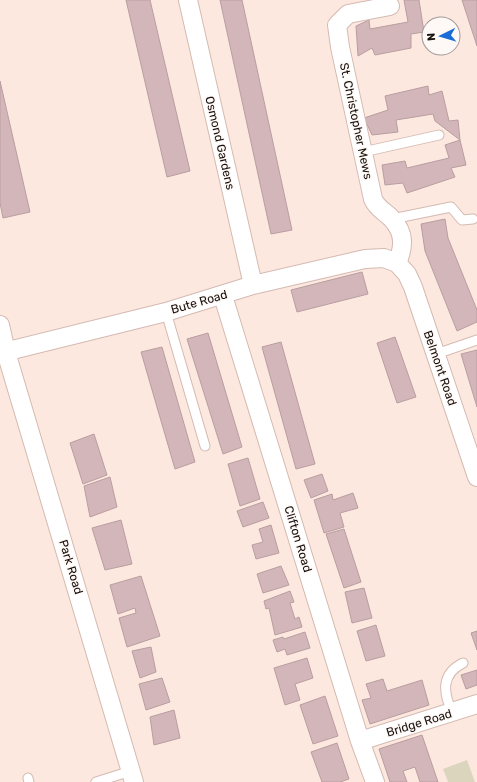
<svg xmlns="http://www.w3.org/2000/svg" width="477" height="782" font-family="Rubik,sans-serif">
	<rect width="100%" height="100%" fill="#fde8e0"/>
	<!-- green -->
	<path fill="#dbd5be" d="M467,760l8,22h-27l-5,-13z"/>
	<!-- building -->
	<path fill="#d3b6b9" stroke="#b99ea0" d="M126,0h24l40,171 -23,6z
		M220,0h22l50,230 -21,4z
		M404,0h15l5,32 -13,2v14l-36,7 -3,-7 -14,8 -2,-30 13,-6 1,9 38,-7z
		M462,0h15v46z
		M0,81l30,131 -27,6 -3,-15z
		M428,86l1,9 13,-4 7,30 9,-1 2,20 -25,-19 -2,-7 -37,6 2,12 -26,3 -8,-17 24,-8 -3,-14z
		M460,140l6,25 -15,3 4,9 -48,16 -4,-10 -18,2 -3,-20 23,-4 2,7 42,-10 -4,-13z
		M445,219l3,19 29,72v12l-20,9 -32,-80 -4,-27z
		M362,272l6,22 -71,18 -6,-22z
		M208,333l34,114 -19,7 -36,-115z
		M395,337l21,60 -19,6 -20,-60z
		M281,342l34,122 -19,5 -34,-122z
		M162,347l33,115 -20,7 -34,-117z
		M477,350v57l-16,-53z
		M94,434l13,41 -24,9 -13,-41z
		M248,458l12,41 -20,7 -12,-42z
		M322,474l6,17 -17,7 -7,-18z
		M110,477l7,30 -27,10 -6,-31z
		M353,493l5,15 -18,5 4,14 -20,6 -10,-33 18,-6 1,6z
		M263,502l6,16 -26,9 -6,-16z
		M121,520l11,44 -27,6 -13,-42z
		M271,525l8,28 -23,6 -4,-14 11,-3 -4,-13z
		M344,529l17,53 -17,6 -18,-54z
		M281,566l8,19 -26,8 -6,-19z
		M141,576l19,60 -33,11 -8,-29 17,-5 -1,-5 -17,6 -8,-29z
		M364,588l8,30 -20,5 -7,-31z
		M290,591l4,11 -4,1 5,16 4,-2 3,10 -27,8 -6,-27 -3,1 -2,-8z
		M376,625l9,31 -19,5 -9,-30z
		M477,631v19l-6,-17z
		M305,632l5,16 -23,7 -2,-6 -8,3 -4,-12 10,-3 1,2z
		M151,647l5,25 -16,6 -8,-27z
		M307,658l6,20 -18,6 5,16 -15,5 -11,-37z
		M477,670v15l-11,4 -5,-14z
		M162,678l8,24 -24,8 -7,-26z
		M383,679l4,12 35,-11 7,25 -59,19 -8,-24 9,-2 -5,-14z
		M325,696l13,40 -25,8 -13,-39z
		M174,710l6,28 -26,7 -4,-28z
		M422,735l16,47h-18l-5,-15 -12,4 4,11h-17l-11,-33z
		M337,743l12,36 -9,3h-18l-11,-30z"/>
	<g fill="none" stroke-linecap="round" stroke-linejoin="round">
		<!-- lane casing -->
		<g stroke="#d4bab1" stroke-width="11">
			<path id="lane" d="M363,152l76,-17
				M392,219l59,-12 11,13 11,-1
				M166,312l39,134
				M436,354l41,-14
				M452,712c-9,-20 -11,-38 11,-49
				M28,778l1,4
				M96,782l35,-11"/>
		</g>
		<!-- street casing -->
		<g stroke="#d4bab1" stroke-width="20">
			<path id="street" d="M188,0l65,285
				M390,6l-42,8 -11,11 3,22 33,152c4,10 13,13 19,20 13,14 12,28 5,44
				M223,296l137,445 15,41
				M0,325l6,27 128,430
				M0,353l166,-41 87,-27 112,-26 19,-1 13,5 10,11 6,13 64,190
				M360,741l117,-37"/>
		</g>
		<!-- lane -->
		<use href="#lane" stroke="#fff" stroke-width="9"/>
		<!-- street -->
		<use href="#street" stroke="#fff" stroke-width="18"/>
	</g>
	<g text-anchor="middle" stroke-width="3" stroke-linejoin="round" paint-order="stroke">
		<!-- street labels -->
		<g font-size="12" fill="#170f0b" stroke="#fef9f7">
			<text transform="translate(356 121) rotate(78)" y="4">St. Christopher Mews</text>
			<text transform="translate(220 143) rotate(77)" y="4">Osmond Gardens</text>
			<text transform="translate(199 302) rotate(-16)" y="4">Bute Road</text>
			<text transform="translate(440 368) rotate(71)" y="4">Belmont Road</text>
			<text transform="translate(298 539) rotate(73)" y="4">Clifton Road</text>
			<text transform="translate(71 567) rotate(73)" y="4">Park Road</text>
			<text transform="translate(419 723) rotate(-17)" y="4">Bridge Road</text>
		</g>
	</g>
	<!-- north arrow -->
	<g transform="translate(441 36) rotate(265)"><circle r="19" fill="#fef9f7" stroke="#a29b99"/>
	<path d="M0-3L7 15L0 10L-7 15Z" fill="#1a6dd7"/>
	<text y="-6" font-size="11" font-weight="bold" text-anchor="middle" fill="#170f0b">N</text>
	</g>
</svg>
